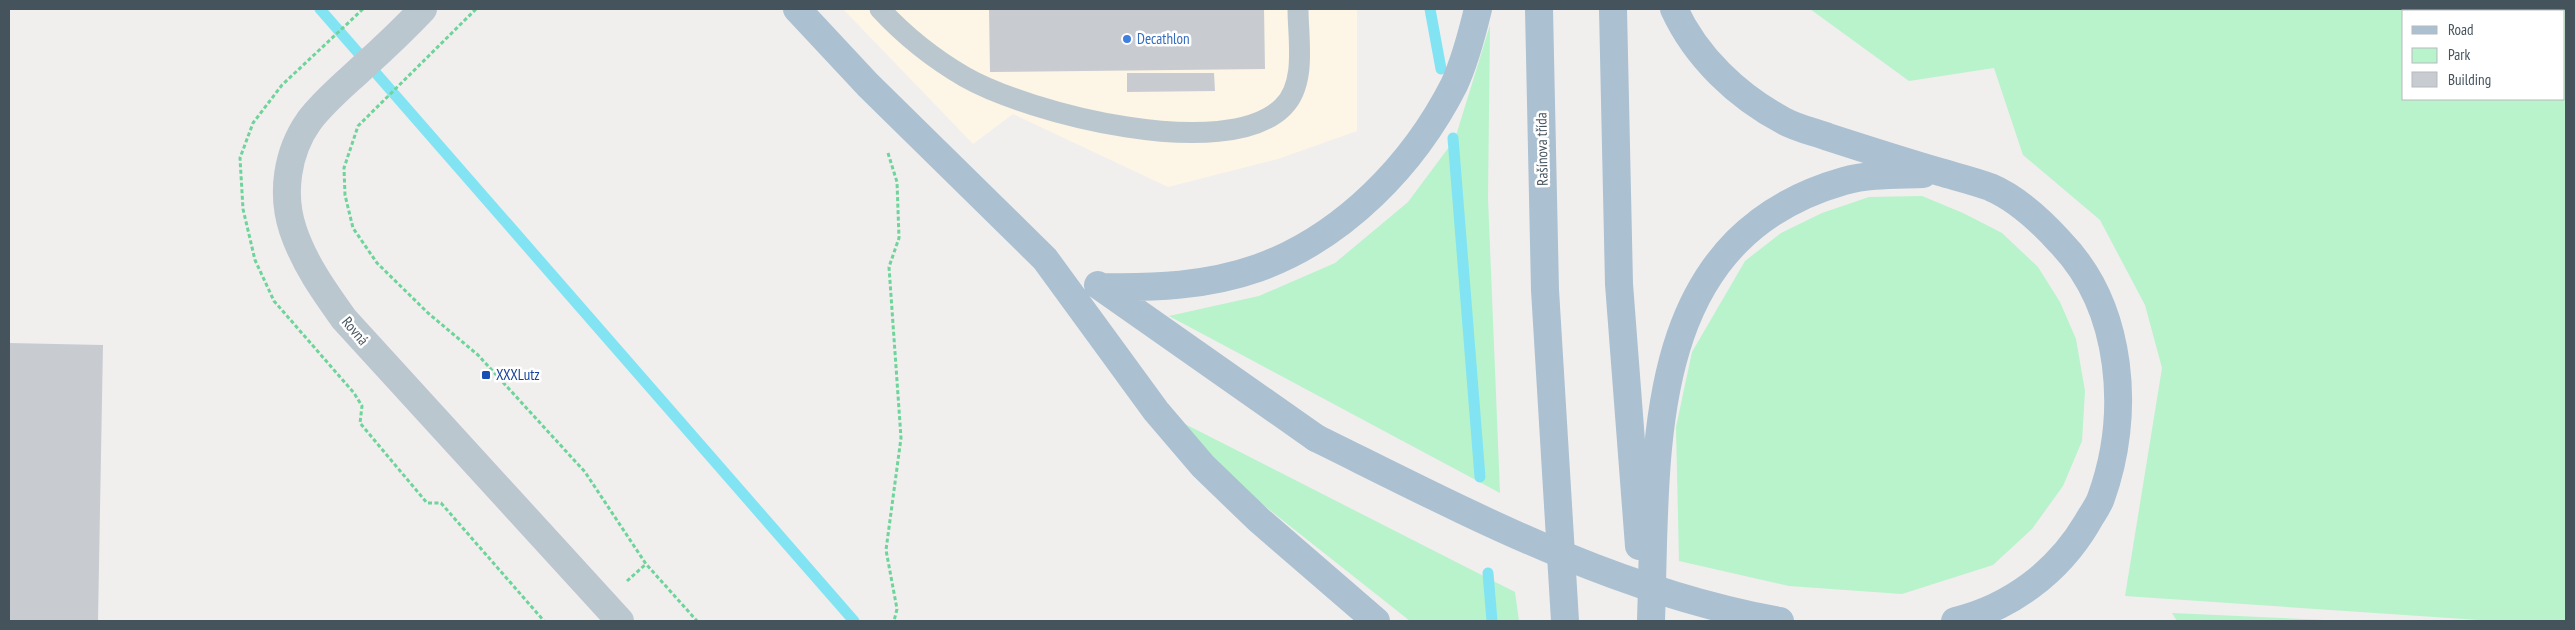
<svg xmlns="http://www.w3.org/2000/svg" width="2575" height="630" font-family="'PT Sans Narrow',sans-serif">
	<rect width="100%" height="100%" fill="#f1eeee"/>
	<!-- commercial -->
	<path fill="#fdf5e6" d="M843,9h514v122l-79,28 -110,28 -155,-73 -40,30z"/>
	<!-- green -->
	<path fill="#b8f3cb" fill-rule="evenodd" d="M1810,9h756v612h-72l-369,-25 37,-228 -17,-63 -45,-85 -77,-65 -29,-87 -85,13zM2404,11h160v88h-160z
		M1490,25l-2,173 12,295 -331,-177 90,-20 76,-33 73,-61 47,-63z
		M1922,196l41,17 39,20 36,34 22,35 16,37 9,52 -3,50 -19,45 -31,43 -39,36 -91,29 -113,-8 -110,-25 -3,-134 16,-75 53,-91 36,-28 41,-20 47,-16z
		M1185,424l330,168 4,29h-109l-177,-140z
		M2172,613l175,8h-170z"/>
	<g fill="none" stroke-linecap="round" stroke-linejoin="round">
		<!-- stream -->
		<path stroke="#82e4f3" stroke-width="11" d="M320,9l534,612
			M1430,9l11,60
			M1453,138l27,339
			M1488,573l4,48"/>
	</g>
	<!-- building -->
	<path fill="#c8ccd1" d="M989,9h275l1,60 -275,3z
		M1127,73h87l1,18 -88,1z
		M9,343l94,2 -5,276h-89z"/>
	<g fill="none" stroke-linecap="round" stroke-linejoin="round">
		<!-- path -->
		<path stroke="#6dd49a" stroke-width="3" stroke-dasharray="4 2.5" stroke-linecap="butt" d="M363,9l-81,76 -29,38 -13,35 3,51 12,51 19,41 80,92 8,13 -2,17 67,80h14l103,118
			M476,9l-118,117 -14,42 1,27 8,33 24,35 51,50 50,42 107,117 61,92 51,57
			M888,153l9,29 2,56 -10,29 12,171 -15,112 11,59 -3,12
			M627,581l19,-17"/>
		<!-- service -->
		<path stroke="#bbc7cf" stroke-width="21" d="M880,9c24,26 54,50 85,68 63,36 261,87 318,30 24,-23 15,-69 15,-98"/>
		<!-- minor -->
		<path stroke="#bbc7cf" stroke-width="28" d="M423,9c-19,20 -39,39 -60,58 -18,17 -39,34 -54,54 -22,31 -28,73 -16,109 11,33 31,61 51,89l276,302"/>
		<!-- primary -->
		<path stroke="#abc0d0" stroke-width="28" d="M797,9l71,76 177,174 111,152 47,55 56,54 117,101
			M1539,9l6,281 20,331
			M1613,9l6,275 20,262
			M1674,9c22,48 63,87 110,112 13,7 30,11 44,16 37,12 75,24 112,35 17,5 34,9 50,15 26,11 51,34 70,55 64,66 71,173 41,256 -3,9 -10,17 -14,25 -29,49 -77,85 -132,98
			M1098,285l218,153
			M1101,287c53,1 106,-1 157,-19 86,-31 156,-104 196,-183 11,-24 18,-51 24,-76
			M1651,621c6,-170 -11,-382 193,-440 25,-7 53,-6 79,-7"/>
		<!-- primary-bridge -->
		<path stroke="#abc0d0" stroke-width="28" d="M1316,438c150,74 297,153 464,183"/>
	</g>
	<!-- markers -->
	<circle fill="#3f7fe0" stroke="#fff" stroke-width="2" cx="1127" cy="39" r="5"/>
	<rect fill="#1a4fb4" stroke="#fff" stroke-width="2" x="481" y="370" width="10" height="10" rx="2.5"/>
	<g text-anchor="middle" stroke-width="5" stroke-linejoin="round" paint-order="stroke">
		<!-- shop labels -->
		<g font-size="15" fill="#366cbe" stroke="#fff" text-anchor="start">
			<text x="1137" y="44">Decathlon</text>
		</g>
		<!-- street labels -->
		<g font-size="15" fill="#45535d" stroke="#fff">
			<text transform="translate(1542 149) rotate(-91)" y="5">Rašínova třída</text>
			<text transform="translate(355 331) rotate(50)" y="5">Rovná</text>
		</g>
		<!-- transit labels -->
		<g font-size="15" fill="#164399" stroke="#fff" text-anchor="start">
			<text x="496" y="380">XXXLutz</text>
		</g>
	</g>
	<!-- border -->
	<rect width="2575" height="630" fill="none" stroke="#45535d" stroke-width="20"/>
	<!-- legend -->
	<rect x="2402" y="10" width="162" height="90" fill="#ffffff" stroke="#b5babe"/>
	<rect x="2412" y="26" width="25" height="8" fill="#abc0d0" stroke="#b5babe"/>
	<text x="2448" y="35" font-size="15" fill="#45535d">Road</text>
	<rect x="2412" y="48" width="25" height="15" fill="#b8f3cb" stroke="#b5babe"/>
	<text x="2448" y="60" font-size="15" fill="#45535d">Park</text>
	<rect x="2412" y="72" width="25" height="15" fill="#c8ccd1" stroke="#b5babe"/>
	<text x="2448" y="85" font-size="15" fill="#45535d">Building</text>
</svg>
